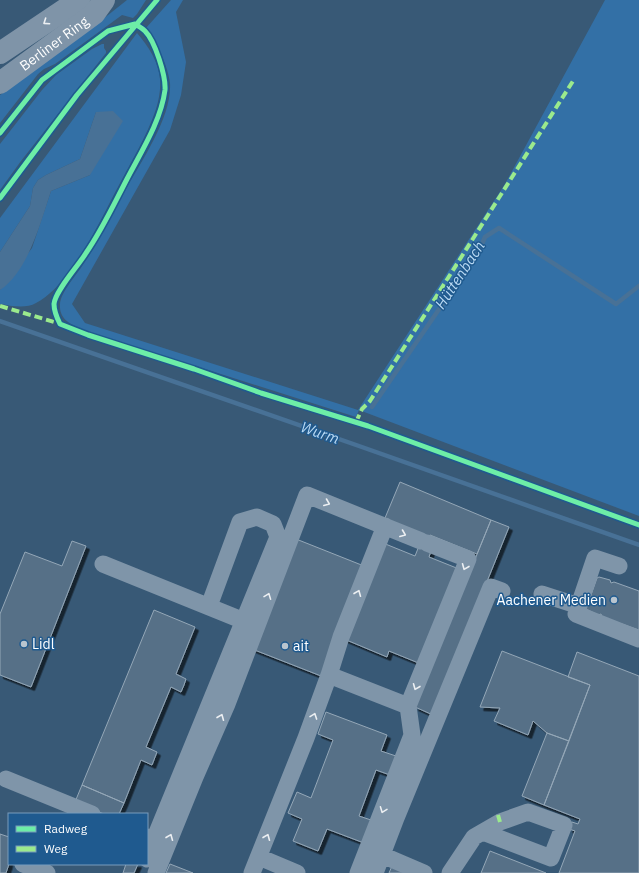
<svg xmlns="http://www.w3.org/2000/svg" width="639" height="873" font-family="'IBM Plex Sans',sans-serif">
	<defs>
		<filter id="shadow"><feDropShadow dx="3.5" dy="3.5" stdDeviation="0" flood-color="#0009"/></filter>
	</defs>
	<rect width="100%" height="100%" fill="#385976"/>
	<!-- green -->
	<path fill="#3370a6" d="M127,0h19l-9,14 -4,4 -11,-3 -67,49 -11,5 -6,5 -38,49v-28l88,-64z
		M171,0h12l-7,12 10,50 -5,33 -11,35 -98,174 13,19 273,87 147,-226 100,-184h34v516l-280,-106 -3,7 -273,-87c-11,-5 -24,-10 -23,-25 0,-13 17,-30 24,-42 16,-23 28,-49 42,-74 16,-29 46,-72 44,-106 -2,-18 -14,-41 -24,-55z
		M137,33c11,13 22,29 23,46 1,9 -1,21 -4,30 -9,27 -24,51 -37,76 -16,30 -30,61 -50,87 -9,12 -20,24 -33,31 -10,6 -25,3 -36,1v-14l32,-42 19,-57 39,-16 6,-63 -16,47 -34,16 -8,5 -5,8 -3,18 -30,46v-34z
		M102,44h2v4l2,3v2l-85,108 -21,29v-46l42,-54 14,-15 36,-26z"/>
	<!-- water -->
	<path fill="#487196" d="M113,111l10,10 -33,54 -39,16c-10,30 -23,81 -51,99v-38l30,-46 3,-18 5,-8 8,-5 34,-16 16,-47z"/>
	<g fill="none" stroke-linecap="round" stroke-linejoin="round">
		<!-- stream -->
		<path stroke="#487196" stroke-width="4.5" d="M0,321l359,125 280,99
			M372,407l107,-156 6,-14 14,-9 117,76 23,-18"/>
	</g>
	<!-- building -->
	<path fill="#567087" stroke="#94a7b7" filter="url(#shadow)" d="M400,482l91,38 -14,34 -47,-19 -5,13 -40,-30z
		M491,520l18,7 -76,188 -18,-8z
		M296,539l68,27 -43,110 -69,-27z
		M72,541l14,5 -55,141 -31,-12v-61l25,-62 37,14z
		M383,543l32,13 4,-10 12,5 -2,6 30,12 -38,95 -32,-13 -2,6 -43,-18z
		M599,577l11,3 1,3 3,-1 25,9v39l-37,-13 -1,-3 -3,1 -12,-6 11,-31z
		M154,610l41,17 -19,47 10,5 -2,6 -3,7 -10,-5 -25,60 11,5 -5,13 -11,-5 -17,43 -42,-18z
		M502,651l88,34 -21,56 -22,-8 -14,-12 -5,14 -34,-14 6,-13 -20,-1z
		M577,652l62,24v197h-80l16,-42 -6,-2 3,-7 6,2 2,-5 -36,-14 46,-120 -22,-8z
		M326,712l61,23 -6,16 15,5 -6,19 -14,-5 -17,46 12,4 -7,23 -37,-14 -9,22 -25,-10 9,-22 -14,-6 9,-21 14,6 22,-58 -15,-6z
		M547,733l22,8 -25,64 -22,-9z
		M82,785l42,18 -5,11h-15l-29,-12z
		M0,834l9,3v27l-3,9h-6z
		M490,851l56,22h-65z
		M126,864h12l-4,9h-11z
		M170,864l23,9h-27z
		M392,866l18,7h-21z"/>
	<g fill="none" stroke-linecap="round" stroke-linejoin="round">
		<!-- minor -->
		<path stroke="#7f95a9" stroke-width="17" d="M103,564l141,57
			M619,566l-24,-8 -19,56 63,25
			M542,594l37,12
			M329,675l79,31
			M6,779l86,35
			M147,837l7,3 -7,19
			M154,840l124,-303 -5,-13 -16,-7 -17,5 -31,84
			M382,855l42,18
			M259,857l38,16
			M23,864l24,9
			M156,873l39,-96 32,-73 80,-209 114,46
			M252,873l54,-135 23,-63 12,-38 44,-111
			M358,873l54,-138 -4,-29 60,-147 -41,-16
			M375,873l21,-55 95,-231 11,4
			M450,873l24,-36 26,-15 28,-10 36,13 -13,33 -68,-26"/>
		<!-- major -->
		<g stroke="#7f94a8" stroke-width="22">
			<path d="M0,53l79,-53"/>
			<path id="s1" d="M0,83l94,-69 10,-14"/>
		</g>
		<!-- quiet -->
		<path stroke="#9bea8d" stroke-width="4" stroke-dasharray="8 4" stroke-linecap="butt" d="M0,306l61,18
			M356,422l6,-13 8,-8 203,-320
			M498,815l2,7"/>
		<!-- cycleway casing -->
		<g stroke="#1f5a8f" stroke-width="8">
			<path id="cycleway" d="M0,133l42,-53 66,-49 27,-7c3,2 7,4 10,7 10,10 21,45 20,59 -4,31 -24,62 -38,89 -13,25 -25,51 -41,74 -7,12 -31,38 -32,51 0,7 3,14 6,20l28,11 106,34 67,24 107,33 271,99
				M0,198l77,-103 80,-95"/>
		</g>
		<!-- cycleway -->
		<use href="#cycleway" stroke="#6deda7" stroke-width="5"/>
	</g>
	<!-- one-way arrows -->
	<defs><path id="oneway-chevron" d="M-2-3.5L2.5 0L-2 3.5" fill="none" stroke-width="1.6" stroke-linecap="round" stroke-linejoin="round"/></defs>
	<g stroke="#eceff2">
		<use href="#oneway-chevron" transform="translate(46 22) rotate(146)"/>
		<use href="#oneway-chevron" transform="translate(327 503) rotate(22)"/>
		<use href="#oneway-chevron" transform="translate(403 534) rotate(22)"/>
		<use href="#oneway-chevron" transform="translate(465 567) rotate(112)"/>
		<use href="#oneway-chevron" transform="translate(358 593) rotate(-68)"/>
		<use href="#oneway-chevron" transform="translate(268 596) rotate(-69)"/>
		<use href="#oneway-chevron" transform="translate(416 687) rotate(112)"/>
		<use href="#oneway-chevron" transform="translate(314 716) rotate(-70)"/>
		<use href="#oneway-chevron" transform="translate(221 717) rotate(-68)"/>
		<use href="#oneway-chevron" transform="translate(383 810) rotate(111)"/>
		<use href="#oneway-chevron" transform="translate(170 837) rotate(-68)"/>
		<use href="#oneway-chevron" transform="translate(267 837) rotate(-68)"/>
	</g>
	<!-- markers -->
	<g fill="#b9c5cf" stroke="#1f5a8f" stroke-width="1.5">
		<circle cx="614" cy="600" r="4"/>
		<circle cx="24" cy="644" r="4"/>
		<circle cx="285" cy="646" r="4"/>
	</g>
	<g text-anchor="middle" stroke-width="3" stroke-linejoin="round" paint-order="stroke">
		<!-- street labels -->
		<g font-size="14" fill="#fff" stroke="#1f5a8f">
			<text dy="5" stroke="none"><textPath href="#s1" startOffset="67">Berliner Ring</textPath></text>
		</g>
		<!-- poi labels -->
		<g font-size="14" fill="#fff" stroke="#1f5a8f" text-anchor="start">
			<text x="606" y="605" text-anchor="end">Aachener Medien</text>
			<text x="32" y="649">Lidl</text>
			<text x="293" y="651">ait</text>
		</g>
		<!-- water labels -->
		<g font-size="15" font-style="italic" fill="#badaf4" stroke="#1f5a8f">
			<text transform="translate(460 275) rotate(-57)" y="5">Hüttenbach</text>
			<text transform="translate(320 433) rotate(19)" y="5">Wurm</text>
		</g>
	</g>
	<!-- legend -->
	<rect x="8" y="813" width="140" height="52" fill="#1f5a8f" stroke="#799cbc"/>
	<rect x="16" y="826" width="20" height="6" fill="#6deda7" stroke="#799cbc"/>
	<text x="44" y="833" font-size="12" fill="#ffffff">Radweg</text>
	<rect x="16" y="846" width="20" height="6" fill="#9bea8d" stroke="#799cbc"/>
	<text x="44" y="853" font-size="12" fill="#ffffff">Weg</text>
</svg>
